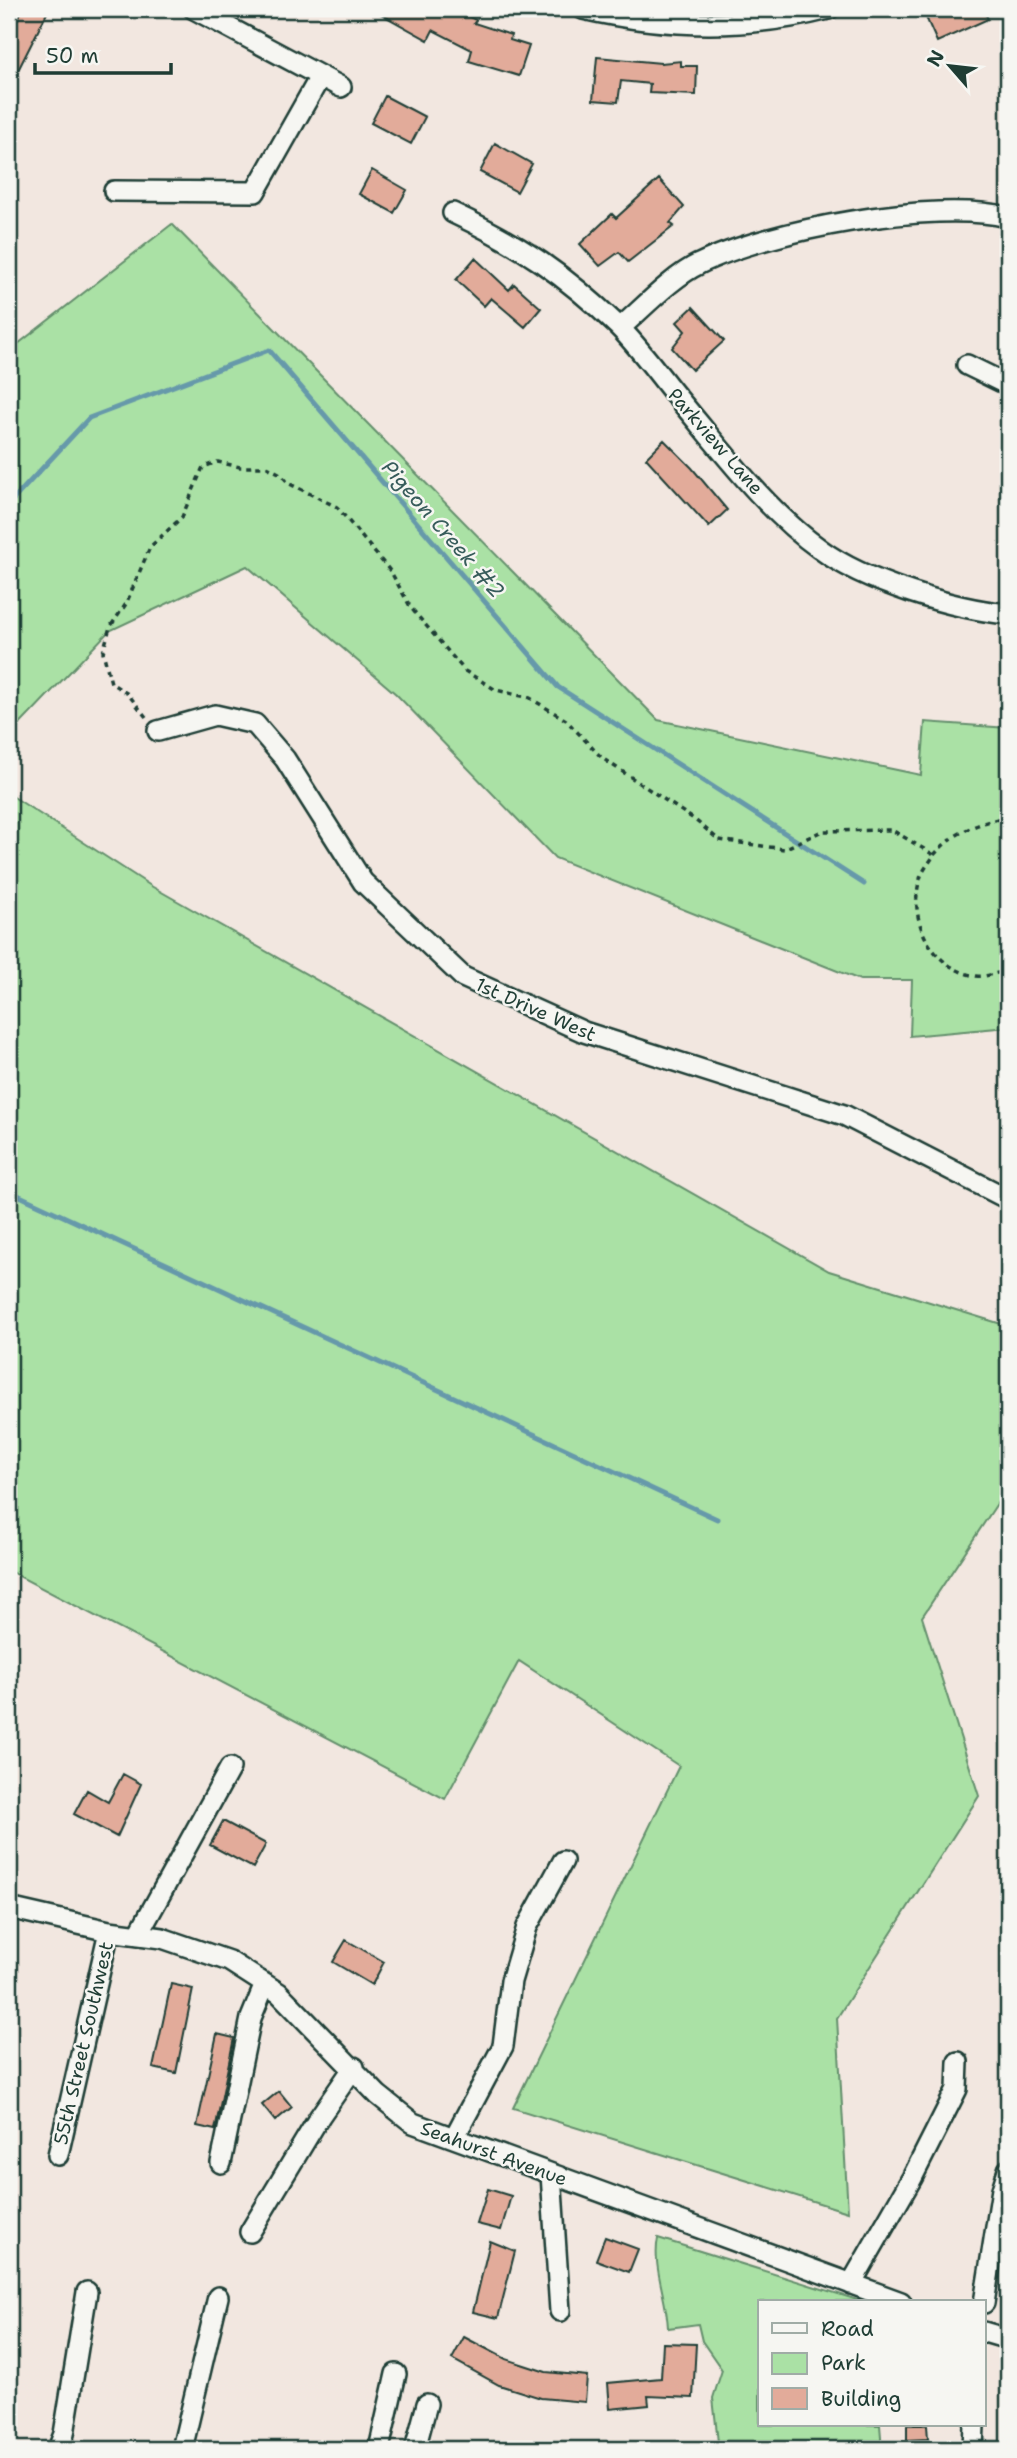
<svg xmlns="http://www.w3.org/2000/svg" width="1017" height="2458" font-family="'Shantell Sans',sans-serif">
	<rect width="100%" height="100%" fill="#f2e7e0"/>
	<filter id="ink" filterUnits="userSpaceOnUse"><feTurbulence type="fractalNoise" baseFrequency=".0143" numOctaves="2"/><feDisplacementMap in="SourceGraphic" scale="14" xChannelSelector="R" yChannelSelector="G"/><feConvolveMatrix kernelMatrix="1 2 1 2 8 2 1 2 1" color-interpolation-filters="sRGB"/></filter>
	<g filter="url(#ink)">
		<!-- green -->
		<path fill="#aae1a5" stroke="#648f6c" stroke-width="2" d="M172,224l486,496 263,55 4,-53 83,6v299l-98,9 2,-56h-52l-305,-122 -159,-164 -149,-128 -138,65 -100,105v-385z
			M9,794l142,92 678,385 179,55v161l-86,130 57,179 -142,222 11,194 -335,-104 166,-342 -160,-105 -74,138 -436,-228z
			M658,2238l203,63 -101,1v123h120l2,24h-111l-53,-7 -5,-44 9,-28 -20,-29 -4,-17 -30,4c-1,-30 -16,-61 -10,-90z"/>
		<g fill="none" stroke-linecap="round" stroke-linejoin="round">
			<!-- stream -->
			<path stroke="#69a" stroke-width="5" d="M9,504l80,-86 180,-68 289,337 306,197
				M9,1191l708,328"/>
		</g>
		<!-- building -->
		<path fill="#e2ab9a" stroke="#1f3d34" stroke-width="2" d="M23,9h26l-40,79v-53z
			M372,9h80l24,11 -2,3 37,12 -1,5 19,6 -10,30 -50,-15 3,-11 -39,-20 -5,10z
			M940,9h43l5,10 -51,23 -12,-27z
			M597,57l64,6 20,-2v5h16l-1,29 -47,-2 1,-9 -29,-3 -3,21 -25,-2z
			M385,96l40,21 -14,27 -40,-21z
			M495,143l37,21 -15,28 -37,-20z
			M372,170l35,20 -13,23 -35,-19z
			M659,179l25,28 -14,16 4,3 -46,36 -9,-10 -19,14 -20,-22 32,-30 4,4z
			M475,258l34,32 5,-6 27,24 -16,19 -34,-29 -7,8 -28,-26z
			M693,307l31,34 -32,29 -20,-22 13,-17 -8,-9z
			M664,440l28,28 35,42 -18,17 -63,-69z
			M123,1774l18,10 -24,53 -43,-23 13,-24 21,12z
			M223,1821l43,23 -13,24 -43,-23z
			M346,1940l38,22 -12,23 -39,-23z
			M171,1984l22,5 -17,84 -23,-5z
			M217,2034l17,4 -19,92 -18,-4z
			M279,2091l13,16 -17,14 -13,-16z
			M488,2189l23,7 -10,34 -24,-6z
			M605,2237l33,12 -9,23 -33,-12z
			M490,2241l25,10 -17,67 -25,-6z
			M464,2337l42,22 40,13 41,4 -2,26 -44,-4 -42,-13 -47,-26z
			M663,2343l33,1 -3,54 -45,-2 1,9 -39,4 -2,-26 53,-5z
			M907,2425h20l1,14 -21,1z"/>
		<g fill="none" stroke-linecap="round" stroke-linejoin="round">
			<!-- minor casing -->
			<g stroke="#1f3d34" stroke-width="24">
				<path id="minor" d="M194,9l147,78
					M583,9c82,19 164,21 246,0
					M114,191l141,1 65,-115
					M453,213c68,32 111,61 165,113 23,23 43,52 64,77 41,49 86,109 138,146 44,33 134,60 188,65
					M620,328c22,-19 53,-52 79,-64 69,-34 235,-65 309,-47
					M967,365l41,20
					M158,731l57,-16 40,9 30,35 78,123 100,95 121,55 260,83 164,84
					M9,1908l100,23 53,7 67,23 50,32 99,102 35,28 488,179
					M138,1935l92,-167
					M454,2138l49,-92 8,-65 16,-54 36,-66
					M58,2155l51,-224
					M221,2163l30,-145 14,-34
					M551,2174l9,137
					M250,2232l70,-116 34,-49
					M851,2284l61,-106 45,-89 1,-27
					M984,2303l18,-114 6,-19
					M984,2332l24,7
					M58,2449l6,-15 23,-142
					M182,2449l36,-152
					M379,2449l17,-75
					M415,2449l12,-45
					M973,2449l1,-24"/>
			</g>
			<!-- path -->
			<path stroke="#1f3d34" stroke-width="3.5" stroke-dasharray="5 5" stroke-linecap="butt" d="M146,717l-18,-23 -17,-11 -8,-31 7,-25 16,-23 24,-57 32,-30 21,-50 15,-5 22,5h27l12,6 11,11 47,23 54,65 20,36 54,63 31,19 34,8 36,22 36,38 93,62 24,20 65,9 38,-18 70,-1 42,25c-4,7 -12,16 -14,24 -13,42 13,90 56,97 10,2 21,-5 32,-4
				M934,855c19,-23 46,-33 74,-38"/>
			<!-- minor -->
			<use href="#minor" stroke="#f6f6f2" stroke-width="19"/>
		</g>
	</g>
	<g text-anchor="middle" stroke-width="5" stroke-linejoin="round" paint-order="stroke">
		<!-- street labels -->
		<g font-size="19" fill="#1f3d34" stroke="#f6f6f2">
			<text transform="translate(716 441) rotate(49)" y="7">Parkview Lane</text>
			<text transform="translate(536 1009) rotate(24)" y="7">1st Drive West</text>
			<text transform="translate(83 2043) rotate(-77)" y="7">55th Street Southwest</text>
			<text transform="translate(494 2153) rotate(20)" y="7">Seahurst Avenue</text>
		</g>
		<!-- water labels -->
		<g font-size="21" font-style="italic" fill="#375c5b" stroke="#f6f6f2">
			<text transform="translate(443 529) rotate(49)" y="7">Pigeon Creek #2</text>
		</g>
	</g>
	<!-- margin -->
	<rect width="1017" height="2458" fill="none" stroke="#f6f6f2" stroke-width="35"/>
	<rect x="18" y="18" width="982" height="2423" fill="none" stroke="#1f3d34" stroke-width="2.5" filter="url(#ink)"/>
	<!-- legend -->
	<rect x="758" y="2300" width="228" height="126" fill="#f6f6f2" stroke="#a0aca6" stroke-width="2"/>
	<rect x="772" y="2323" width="35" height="10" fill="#f6f6f2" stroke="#a0aca6" stroke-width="2"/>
	<text x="821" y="2336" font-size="21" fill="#1f3d34">Road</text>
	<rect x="772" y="2353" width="35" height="21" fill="#aae1a5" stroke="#a0aca6" stroke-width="2"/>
	<text x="821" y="2370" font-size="21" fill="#1f3d34">Park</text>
	<rect x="772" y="2388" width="35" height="21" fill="#e2ab9a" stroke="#a0aca6" stroke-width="2"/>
	<text x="821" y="2406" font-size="21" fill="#1f3d34">Building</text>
	<!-- north arrow -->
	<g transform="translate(950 66) rotate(298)" stroke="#f6f6f2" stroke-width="5" paint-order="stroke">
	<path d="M0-5L12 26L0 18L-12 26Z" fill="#1f3d34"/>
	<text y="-10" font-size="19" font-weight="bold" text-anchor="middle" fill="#1f3d34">N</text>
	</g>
	<!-- scale -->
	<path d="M35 63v10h136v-10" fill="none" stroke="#1f3d34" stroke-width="3.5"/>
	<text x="46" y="63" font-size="21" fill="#1f3d34" stroke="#f6f6f2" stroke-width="5" paint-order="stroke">50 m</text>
</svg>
